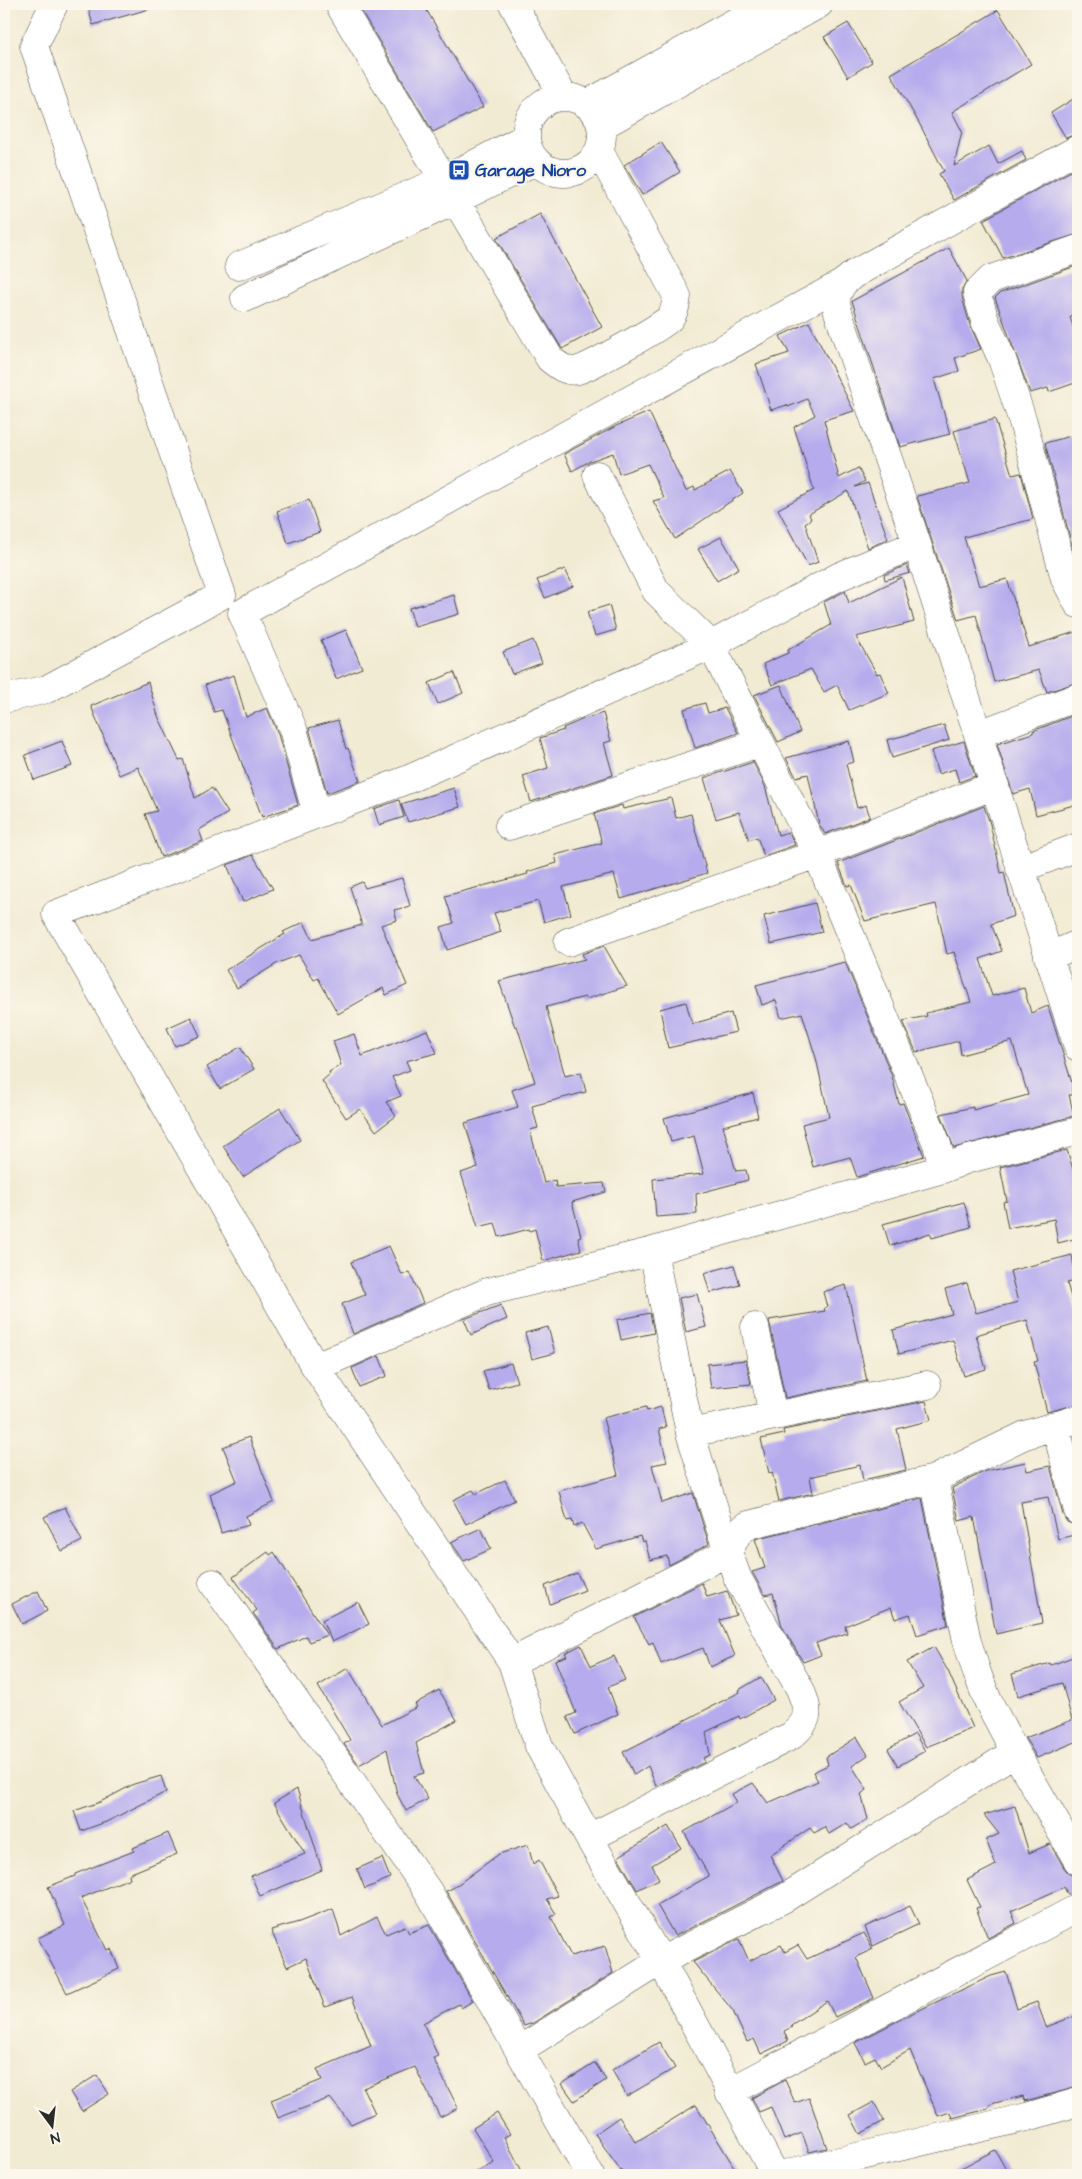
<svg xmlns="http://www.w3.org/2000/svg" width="1082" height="2179" font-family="'Architects Daughter',sans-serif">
	<rect width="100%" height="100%" fill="#fbf7ec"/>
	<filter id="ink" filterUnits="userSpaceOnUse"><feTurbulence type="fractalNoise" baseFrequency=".02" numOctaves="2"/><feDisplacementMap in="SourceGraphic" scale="10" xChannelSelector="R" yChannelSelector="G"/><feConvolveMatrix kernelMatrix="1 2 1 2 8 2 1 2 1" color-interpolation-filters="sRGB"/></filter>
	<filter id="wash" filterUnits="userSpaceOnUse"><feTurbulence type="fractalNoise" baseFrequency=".0096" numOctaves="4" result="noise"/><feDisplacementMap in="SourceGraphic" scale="20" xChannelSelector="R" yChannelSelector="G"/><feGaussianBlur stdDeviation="1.12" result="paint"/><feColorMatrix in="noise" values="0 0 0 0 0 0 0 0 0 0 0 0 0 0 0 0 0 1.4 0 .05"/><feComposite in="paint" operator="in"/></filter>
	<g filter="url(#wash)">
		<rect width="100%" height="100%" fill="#f2ebd3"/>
		<g id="blocks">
			<!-- building -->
			<path fill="#b5abed" d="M87,4h61l1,5 -56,16z
				M357,4h66l60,103 -50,25z
				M998,10l33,54 -79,48 10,19 -8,35 35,-20 9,18 24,-13 4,9 -72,40 -15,-26 5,-3 -25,-48 -28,-49z
				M848,23l24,39 -24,15 -24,-40z
				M1078,96v37l-12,5 -15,-25z
				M661,142l19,30 -38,23 -18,-30z
				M1078,167v67l-75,24 -20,-38z
				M540,214l62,113 -40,22 -66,-111z
				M949,248l18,33 -5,8v8l8,28 11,24 -26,9 4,13 -25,8 16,55 -50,13 -48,-146z
				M1076,266l2,5v43l-8,3 8,24v41l-29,10 -1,-4 -18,5 -35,-95 5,-5z
				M809,322l45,89 -30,9 15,58 19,-10 7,13 -10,6 13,-4 20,56 -20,9 -20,-57 -39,23 2,5 -6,4 13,39 -10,4 -30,-57 36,-19 -20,-63 21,-12 -8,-16 -19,8 -1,-2 -16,5 -15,-46 33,-11 -9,-17z
				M649,412l37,79 8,-4 1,3 35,-19 13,22 -68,46 -22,-38 11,-3 -16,-34 -29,10 -6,-21 -23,8 -18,10 -8,-17 52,-28z
				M995,419l17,56 9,-2 12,46 -69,18 15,49 28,-7 22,68 49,-16v51l-31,10 -8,-22 -45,12 -18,-67 -18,5 -41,-124 53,-13 -16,-52z
				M1078,434v134l-33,-125z
				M309,500l11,32 -32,11 -11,-32z
				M721,537l18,31 -22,13 -19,-32z
				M907,565l3,8 -25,7 -1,-5z
				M565,569l8,17 -28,12 -8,-18z
				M902,577l12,45 -58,15 21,37 3,-1 9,20 -40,17 -12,-25 -13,7 -13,-23 -39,16 -9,-21 25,-11v-3l43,-25 -7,-23 21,-11 4,12z
				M454,595l5,19 -44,13 -6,-19z
				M609,605l7,25 -21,6 -8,-24z
				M346,630l16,38 -26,11 -15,-39z
				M533,640l9,23 -30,11 -9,-22z
				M454,672l9,21 -25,11 -9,-21z
				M234,675l12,42 21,-9 11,26 20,71 -36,12 -40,-107 -8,2 -9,-27z
				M148,682l10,34 21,44 4,-1 12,39 17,-10 16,25 -29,17 4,11 -42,16 -16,-43 12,-3 -19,-44 -19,8 -28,-69z
				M781,685l19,47 -22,10 -24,-47z
				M705,703l3,10 17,-5 13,25 -43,15 -11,-39z
				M603,713l8,28 -7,2 9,32 -82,27 -8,-26 25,-8 -8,-30 24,-8 -1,-2 21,-9z
				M1074,715l4,16v73l-42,11 -6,-26 -17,5 -16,-50 36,-11v-2z
				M338,720l8,29 2,-1 12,33 -33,12 -18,-65z
				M944,725l5,15 -57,18 -5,-18z
				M62,741l10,25 -38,14 -9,-25z
				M849,741l5,21 -8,2 11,44 9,-3 4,12 -45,17 -6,-10 -11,-50 -12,3 -10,-19z
				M964,741l11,35 -16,6 -4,-13 -17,5 -7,-23z
				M753,762l12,24 13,49 11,-3 6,13 -31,11 -7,-19 -8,3 -10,-28 -23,7 -12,-41z
				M454,788l6,19 -52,15 -7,-18z
				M671,798l5,20 15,-4 16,59 -86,26 -7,-25 -51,13 8,27 -27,8 -6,-21 -44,12 7,19 -54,18 -6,-23 13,-4 -9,-27 83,-22 -1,-2 30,-9 -2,-8 47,-12 -8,-29 28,-9 1,4z
				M399,800l5,17 -25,8 -5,-16z
				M984,806l6,18 11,49 3,-1 10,44 -23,8 11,27 -22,8 12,37 32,-8 7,25 17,-7 24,77v12h-3l5,21 -120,32 -13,-34 32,-7v3l55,-15 -16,-54 -51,14 -2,-14 -43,11 -13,-31 24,-5 -1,-3 45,-11 -17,-50 -7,2 -11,-50 -71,17 -14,-36 -4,1 -9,-23z
				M253,855l20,34 -30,13 -16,-37z
				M402,878l8,28 -16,4 3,10 -16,5 26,60 -21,10 -3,-7 -45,26 -20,-36 -4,2 -15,-25 -21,8 -41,25 -11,-18 59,-36 -2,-2 21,-10 8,17 50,-14 -12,-38 12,-5 3,6z
				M815,903l7,29 -51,12 -7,-28z
				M604,946l23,40 -41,13 -1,-2 -39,10 19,69 16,-4 5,20 -54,14 6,22 -8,2 14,53 11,-3 1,7 48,-4 2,9 -34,10 9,34 -3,1 3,13 -38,11 -8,-32 -5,2 -1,-2 -30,8 -4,-14 -17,4 -17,-54 17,-6 -13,-44 53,-16 -6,-17 23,-8 -18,-56 -2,1 -16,-46 86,-22 -3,-5z
				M845,962l47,114 7,28 4,-1 21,53 -67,21 -7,-20 -37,10 -11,-43 27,-7 -13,-59 -14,-45 -21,5 -5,-18 -14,5 -6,-20z
				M686,1002l6,22 39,-11 5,19 -68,16 -8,-39z
				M191,1017l9,19 -25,10 -8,-18z
				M427,1030l10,23 -31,8 4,9 -18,7 9,19 -15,6 10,14 -20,15 -16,-22 -14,9 -24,-37 8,-7 -1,-2 12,-7 -8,-24 21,-7 8,22z
				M240,1047l14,22 -34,20 -13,-22z
				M753,1093l5,24 -35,9 13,45 10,-1 2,10 -52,14 1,20 -41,3 -3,-38 51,-5 -10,-38 -23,6 -7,-24z
				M280,1108l20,32 -57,37 -20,-31z
				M1067,1150l11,35v53l-20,5 -4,-24 -46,9 -5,-26 4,-1 -7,-34z
				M964,1202l7,25 -39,11 -2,-5 -40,13 -7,-22z
				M389,1246l13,29 8,-3 13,31 -70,31 -11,-30 23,-9 -14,-33z
				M1072,1255l4,26 -9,2 11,39v82l-31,8 -13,-50 4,-1 -11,-41 -51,15 10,34 -22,7 -11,-36 -54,14 -6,-24 59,-16 -7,-25 22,-6 9,30 42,-11 -8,-31z
				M734,1265l6,20 -30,8 -6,-20z
				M846,1285l21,96 -82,17 -16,-78 56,-9 -1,-3 3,-1 -4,-15z
				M697,1294l9,33 -20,5 -7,-34z
				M501,1305l6,14 -36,16 -7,-16z
				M650,1313l4,20 -33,7 -4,-20z
				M548,1327l7,26 -23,6 -7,-26z
				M379,1356l8,20 -28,11 -7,-19z
				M746,1360l5,24 -40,4 -4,-24z
				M511,1363l6,19 -28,8 -6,-19z
				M926,1401l5,19 -34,9 9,41 -43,10 -3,-15 -50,12 3,16 -34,8 -7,-29 -3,1 -8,-34 23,-5 -1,-4z
				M646,1407l1,4 14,-4 5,20 -7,2 8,33 -15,3 10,38 31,-10 16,51 -40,21 -2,-9 -17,4 -5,-19 -3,1 -2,-6 -44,13 -14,-26 -8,4 -2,-7 -5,1 -8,-30 59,-16 -15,-57z
				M249,1437l25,65 -28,14 3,9 -28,8 -11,-39 27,-13 -14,-34z
				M1025,1462l2,9 23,-5 13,49 4,7 11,4v8l-20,5 -10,-42 -27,5 21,121 -46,11 -22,-117 -15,4 -7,-33 34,-17z
				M505,1480l10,20 -49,24 -13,-24 20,-10 3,4z
				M922,1498l26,127 -31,10 -7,-21 -15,5 -4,-12 -46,19 2,7 -31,10 5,12 -18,7 -21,-36 -9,-33 -8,2 -13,-23 13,-4 -10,-29z
				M65,1507l17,34 -20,10 -18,-34z
				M481,1528l10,21 -27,12 -13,-19z
				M268,1552l2,3 4,-3 53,83 -18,7 -3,-6 -28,13 -25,-36 4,-3 -24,-33z
				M577,1573l8,17 -35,14 -5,-18z
				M702,1583l5,14 20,-6 1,2 8,22 -16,5 15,36 -25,11 -7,-19 -42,16 -8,-22 -4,2 -15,-27z
				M38,1591l9,20 -25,13 -10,-20z
				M358,1602l11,22 -37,18 -10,-22z
				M581,1645l10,21 23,-10 11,24 -17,7 10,27 -43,20 -8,-17 9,-4 -21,-53 12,-4 -2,-3z
				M934,1647l14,24 25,57 -47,19 -27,-45 24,-14 -16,-26z
				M1078,1655v86l-41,17 -12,-20 47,-18 -10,-37 -44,13 -6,-22 38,-11 1,2z
				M348,1668l34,57 35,-18 -2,-3 24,-14 18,30 -41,23 8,30 -10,3 14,23 -22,12 -9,-17 -10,-45 -28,16 -15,-21 6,-4 -32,-54z
				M761,1677l13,23 -34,19 -1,-3 -33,16 4,23 -7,3 2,4 -49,24 -8,-20 -14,9 -11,-23 117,-60 -1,-2z
				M915,1734l10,17 -27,15 -10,-17z
				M857,1737l11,18 -16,11 15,24 -6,4 7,25 -17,10 -4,-6 -18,11 -4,-7 -11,6 -4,-5 -40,27 13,26 -108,55 -18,-31 52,-29 -25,-44 53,-30 -5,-8 21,-11 15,20 50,-22 -5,-9 15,-7 -2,-8z
				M161,1776l5,16 -60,30 -25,9 -7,-20 26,-9 34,-18z
				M297,1789l25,81 -62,26 -9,-20 54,-22 -31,-51z
				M1015,1806l14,47 21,-9 15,25 6,6 7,2v15l-10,3 -4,-8 -53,24 5,12 -28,15 -12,-30 4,-1 -13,-27 29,-15 -10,-25 13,-6 -15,-19z
				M668,1826l13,22 -29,17 7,14 -22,11 -19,-33z
				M168,1833l9,21 -48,20 1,4 -49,20 26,52 4,-1 8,20 -52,24 -29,-55 27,-13 -17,-38 27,-11v-2l59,-23 -1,-3z
				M528,1845l5,19 6,-4 19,36 -11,3 9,15 -5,3 20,39 34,-10 8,27 -80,50 -9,3 -78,-135 7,-3 46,-34z
				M382,1858l8,20 -25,11 -8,-20z
				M910,1906l9,18 -46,22 -8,-19z
				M333,1909l8,27 36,-19 9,17 19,-8 4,7 20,-8 44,76 -12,7 -2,-4 -36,19 15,33 -5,2 25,50 -18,9 -25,-50 -52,21 12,25 -24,11 -21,-26 -52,20 -7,-18 51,-20 -5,-11 54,-23 -19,-49 -27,10 -19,-49 -19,9 -16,-37 28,-8z
				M864,1933l9,16 -17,8 18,41 -39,19 -8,-16 -36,24 1,2 -8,4 4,10 -27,13 -7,-15 -7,3 -14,-31 -40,-49 46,-23 10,22 32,-16 4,7 13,-7 9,14z
				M1006,1972l11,37 20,-7 9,25 32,-12v72l-53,14 3,-2 -3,1 -2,-4 -32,8 -3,5 -36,9 -2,-6 -12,4 -28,-66 -29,17 -6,-10 -10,5 -10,-19 56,-29 80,-38z
				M659,2042l16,26 -48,28 -15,-26z
				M595,2063l11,17 -32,21 -12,-17z
				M97,2075l12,19 -27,17 -12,-19z
				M785,2080l10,23 14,-5 18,50 -18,4 -7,-19 -18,7 -13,-33 -12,5 -7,-14z
				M874,2102l10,19 -24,13 -10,-19z
				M696,2105l43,70h-115l-29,-41 24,-17 17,25z
				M497,2113l13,21 -6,3 20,38h-54l24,-13 -21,-34z
				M995,2150l14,25h-61z"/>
		</g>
	</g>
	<g filter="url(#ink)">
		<use href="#blocks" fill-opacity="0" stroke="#494844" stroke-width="1"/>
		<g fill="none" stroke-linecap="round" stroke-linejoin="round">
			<!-- minor casing -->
			<g stroke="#494844" stroke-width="29">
				<path id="minor" d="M339,4l211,355c9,7 17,14 28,11 10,-2 87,-45 92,-52 5,-7 6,-14 7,-22l-78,-145
					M513,4l50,92
					M526 135a38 38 0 1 1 76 0a38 38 0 1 1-76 0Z
					M587,104l181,-100
					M601,126l218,-122
					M1078,249l-87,30 -14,14 8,28 17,38 21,63 42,157 13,25
					M239,266l205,-86 81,-42
					M843,283l-8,15 3,14 79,232 161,503
					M245,298l211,-98 79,-39
					M597,475l59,116 55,54 106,209 178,-69
					M4,699l43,-10 175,-94 -188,-549 20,-42
					M979,734l99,-37
					M317,814l-24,-85 -51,-116 601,-330 11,-9 224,-125
					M509,826l250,-83
					M1020,869l58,-22
					M568,942l249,-88 120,290 6,25
					M1048,957l30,-13
					M653,1251l37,182 38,119 -216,110 27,84 50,92 72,123 114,214
					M755,1327l18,89
					M316,1367l171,-75 166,-41 290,-82 22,-9 113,-29
					M1055,1425l23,86
					M690,1433l237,-48
					M934,1479l33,162 10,32 11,28 27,51 63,109
					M213,1583l215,308 162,284
					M512,1662l-201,-302 -255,-446 353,-135 302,-134 127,-68 79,-33
					M589,1838l202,-102c20,-16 18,-25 9,-47l-62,-110 -10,-27 10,-19 10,-8 186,-46 91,-44 53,-16
					M519,2050l142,-89 124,-63 230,-146
					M729,2092l349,-184
					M780,2175l247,-58 51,-15"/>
			</g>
			<!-- minor -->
			<use href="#minor" stroke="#fff" stroke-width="28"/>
		</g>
	</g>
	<!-- icons -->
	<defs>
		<g id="bus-square" transform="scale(1.125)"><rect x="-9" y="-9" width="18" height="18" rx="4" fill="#1a4fb4" stroke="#fbf7ec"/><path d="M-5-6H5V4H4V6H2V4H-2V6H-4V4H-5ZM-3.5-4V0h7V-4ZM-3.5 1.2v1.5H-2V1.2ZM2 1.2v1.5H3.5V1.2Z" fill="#fff"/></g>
	</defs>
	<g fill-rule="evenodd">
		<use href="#bus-square" x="459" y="170"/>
	</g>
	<g text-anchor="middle" stroke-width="4.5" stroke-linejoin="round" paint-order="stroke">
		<!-- transit labels -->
		<g font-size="18" font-weight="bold" fill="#164399" stroke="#fbf7ec" text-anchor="start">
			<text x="475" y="176">Garage Nioro</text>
		</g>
	</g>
	<!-- margin -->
	<rect width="1082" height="2179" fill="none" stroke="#fbf7ec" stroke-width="20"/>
	<!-- north arrow -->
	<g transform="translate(52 2126) rotate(165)" stroke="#fbf7ec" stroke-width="4" paint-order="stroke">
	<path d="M0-4L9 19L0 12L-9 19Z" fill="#2b2b2b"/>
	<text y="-8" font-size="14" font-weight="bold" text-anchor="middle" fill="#2b2b2b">N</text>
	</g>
</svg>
